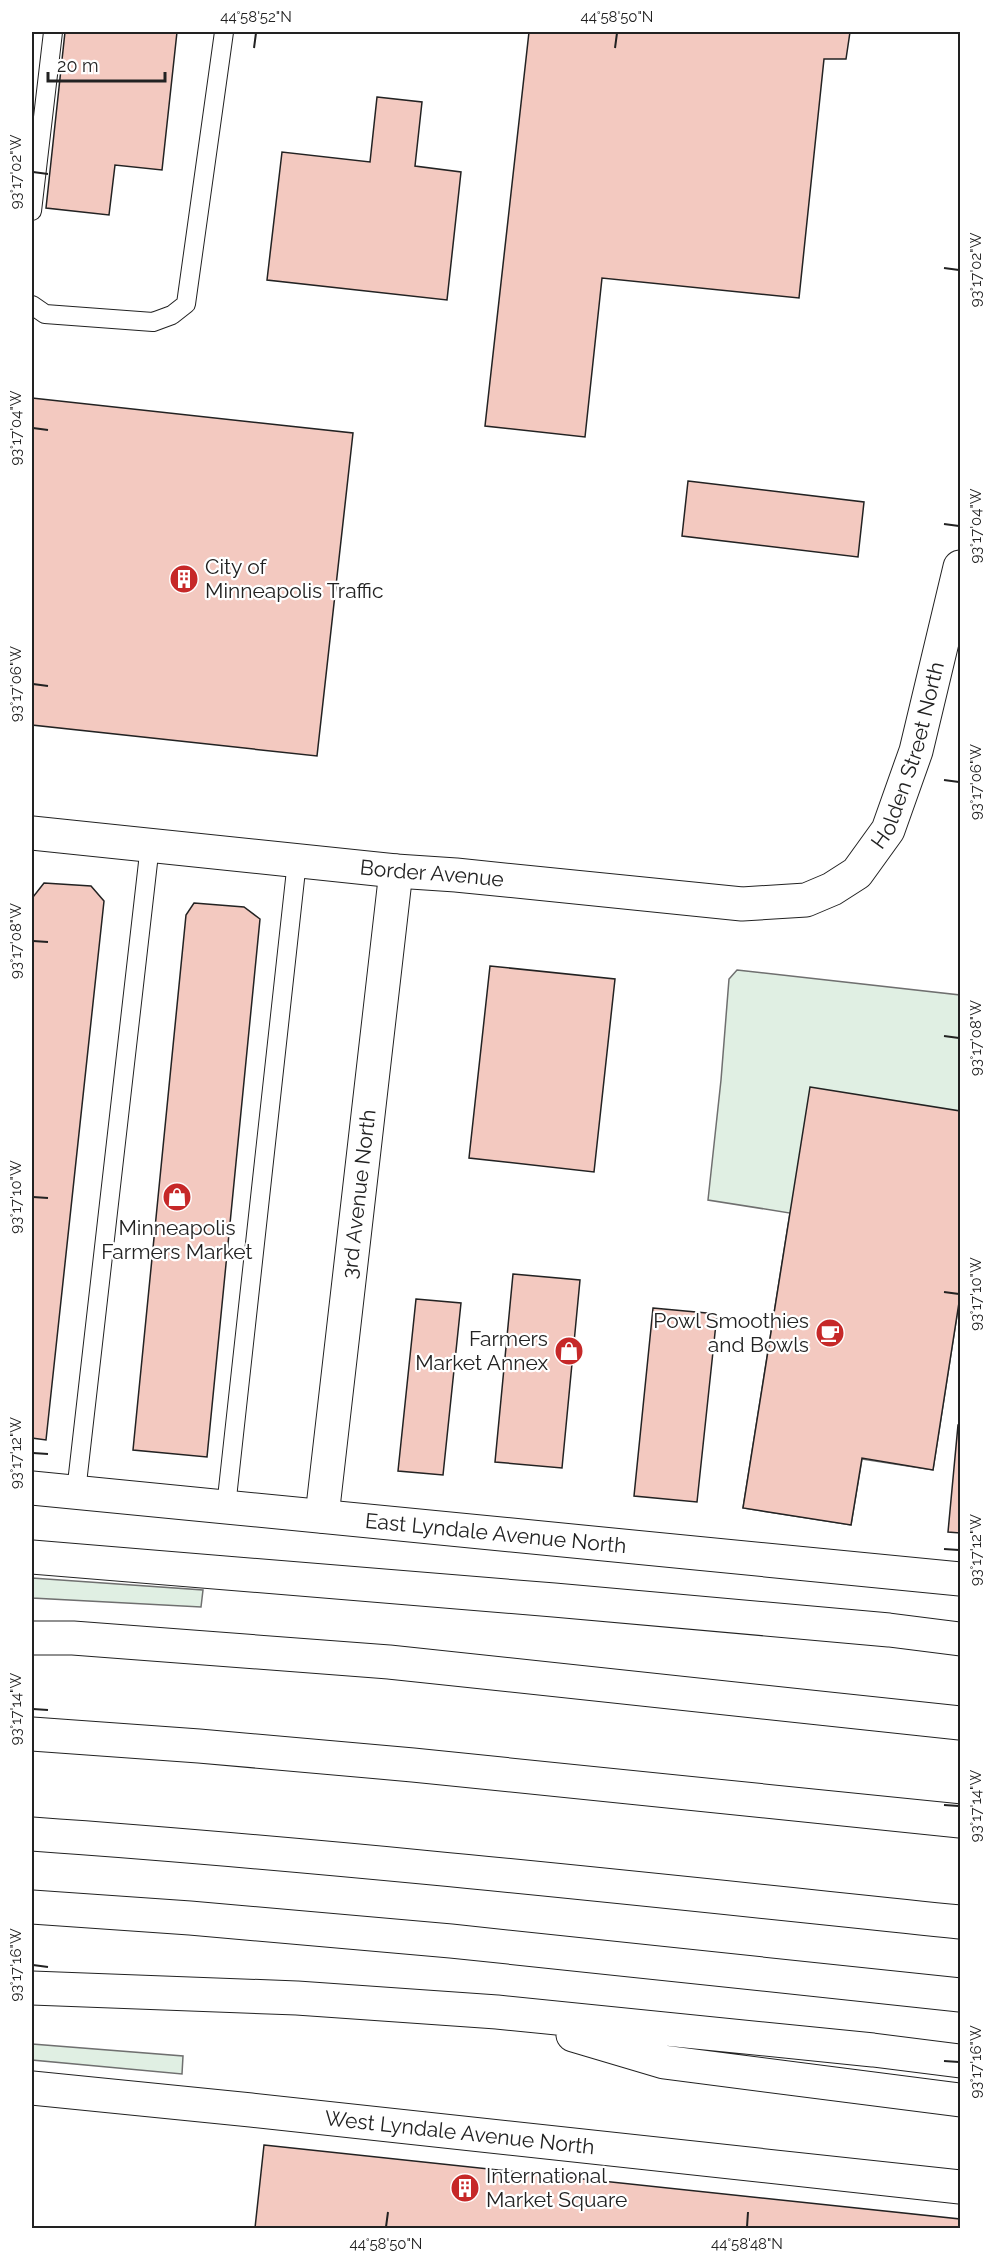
<svg xmlns="http://www.w3.org/2000/svg" width="992" height="2260" font-family="Raleway,sans-serif">
	<rect width="100%" height="100%" fill="#fff"/>
	<!-- green -->
	<path fill="#e0efe3" stroke="#6f6f6f" stroke-width="1.5" d="M737,970l223,25v301l-27,174 -71,-11 -11,66 -108,-17 47,-295 -82,-13 13,-120 8,-101z
		M32,1578l171,12 -2,17 -169,-9z
		M32,2044l151,12 -1,18 -150,-14z"/>
	<!-- building -->
	<path fill="#f3c9c0" stroke="#222" stroke-width="1.5" d="M65,32h112l-15,138 -47,-5 -6,50 -63,-7z
		M529,32h321l-4,27h-22l-25,239 -197,-20 -17,159 -100,-11z
		M377,97l45,5 -7,64 46,6 -14,128 -180,-20 15,-128 88,10z
		M32,398l321,35 -36,323 -285,-31z
		M688,481l176,21 -6,55 -176,-21z
		M44,883l47,3 13,15 -58,539 -14,-2v-532l1,-9z
		M194,903l50,4 16,12 -53,538 -74,-7 53,-535z
		M490,966l125,13 -21,193 -125,-14z
		M810,1087l150,24v185l-27,174 -71,-12 -11,67 -108,-17z
		M513,1274l67,6 -18,188 -67,-6z
		M416,1299l45,4 -18,172 -45,-4z
		M653,1308l64,6 -20,188 -63,-6z
		M958,1425h2v108l-12,-1z
		M264,2145l696,74v9h-705z"/>
	<g fill="none" stroke-linecap="round" stroke-linejoin="round">
		<!-- service casing -->
		<g stroke="#222" stroke-width="20">
			<path id="service" d="M32,211l21,-179
				M32,305l13,9 108,8 19,-7 14,-11 38,-272
				M76,1492l74,-647
				M226,1507l71,-646"/>
		</g>
		<!-- minor casing -->
		<g stroke="#222" stroke-width="35">
			<g id="minor">
				<path id="s1" d="M322,1516l74,-645"/>
			</g>
		</g>
		<!-- tertiary casing -->
		<g stroke="#222" stroke-width="35">
			<g id="tertiary">
				<path id="s2" d="M32,833l364,38 60,4 286,29 64,-4 26,-11 25,-16 31,-43 28,-79 44,-184"/>
			</g>
		</g>
		<!-- secondary casing -->
		<g stroke="#222" stroke-width="35">
			<g id="secondary">
				<path id="s3" d="M32,1488l928,91"/>
				<path id="s4" d="M32,2088l219,22 709,77"/>
			</g>
		</g>
		<!-- motorway casing -->
		<g stroke="#222" stroke-width="35">
			<path id="motorway" d="M32,1557l522,43 335,30 71,9
				M32,1638h41l316,24 571,61
				M32,1734l167,12 214,19 547,56
				M32,1834c310,22 619,56 928,88
				M32,1907l158,11 261,23 509,54
				M32,1988l265,10 200,14 376,38 87,11
				M573,2035l91,27 296,38"/>
		</g>
		<!-- service -->
		<use href="#service" stroke="#fff" stroke-width="18"/>
		<!-- minor -->
		<use href="#minor" stroke="#fff" stroke-width="33"/>
		<!-- tertiary -->
		<use href="#tertiary" stroke="#fff" stroke-width="33"/>
		<!-- secondary -->
		<use href="#secondary" stroke="#fff" stroke-width="33"/>
		<!-- motorway -->
		<use href="#motorway" stroke="#fff" stroke-width="33"/>
	</g>
	<!-- ticks -->
	<path fill="none" stroke="#222" stroke-width="2" d="M254,48l2,-15M615,48l2,-15M33,172l15,2M944,268l15,2M33,428l15,2M944,524l15,2M33,684l15,2M944,780l15,2M33,941l15,1M944,1036l15,2M33,1197l15,1M944,1292l15,2M33,1453l15,1M944,1549l15,1M33,1709l15,1M944,1805l15,1M33,1965l15,2M944,2061l15,1M386,2227l2,-15M747,2227l1,-15"/>
	<!-- icons -->
	<defs>
		<g id="building-disc" transform="scale(1.5)"><circle r="9.5" fill="#c62828" stroke="#fff"/><path d="M-4-6H4V6H1V3H-1V6H-4ZM-2.5-4.3h1.7v1.8h-1.7ZM.8-4.3h1.7v1.8H.8ZM-2.5-1h1.7V.8h-1.7ZM.8-1h1.7V.8H.8Z" fill="#fff"/></g>
		<g id="shop-disc" transform="scale(1.5)"><circle r="9.5" fill="#c62828" stroke="#fff"/><path d="M-5-2.5h2.3a2.7 3.5 0 0 1 5.4 0H5L5.5 6h-11ZM-1.5-2.5h3a1.5 2.3 0 0 0-3 0Z" fill="#fff"/></g>
		<g id="cafe-disc" transform="scale(1.5)"><circle r="9.5" fill="#c62828" stroke="#fff"/><path d="M-5.5-4.5H6V0H3Q3 3.5 0 3.5H-2.5Q-5.5 3.5-5.5 0ZM3-3.2v2h1.7v-2ZM-6 4.5H4V6H-6Z" fill="#fff"/></g>
	</defs>
	<g fill-rule="evenodd">
		<use href="#building-disc" x="184" y="579"/>
		<use href="#shop-disc" x="177" y="1197"/>
		<use href="#cafe-disc" x="830" y="1333"/>
		<use href="#shop-disc" x="569" y="1351"/>
		<use href="#building-disc" x="465" y="2188"/>
	</g>
	<g text-anchor="middle" stroke-width="4.5" stroke-linejoin="round" paint-order="stroke">
		<!-- poi labels -->
		<g font-size="21" fill="#222" stroke="#fff" text-anchor="start">
			<text x="205" y="574">City of<tspan x="205" dy="24">Minneapolis Traffic</tspan></text>
			<text x="177" y="1235" text-anchor="middle">Minneapolis<tspan x="177" dy="24">Farmers Market</tspan></text>
			<text x="809" y="1328" text-anchor="end">Powl Smoothies<tspan x="809" dy="24">and Bowls</tspan></text>
			<text x="548" y="1346" text-anchor="end">Farmers<tspan x="548" dy="24">Market Annex</tspan></text>
			<text x="486" y="2183">International<tspan x="486" dy="24">Market Square</tspan></text>
		</g>
		<!-- street labels -->
		<g font-size="21" fill="#222" stroke="#fff">
			<text dy="7" stroke="none"><textPath href="#s2" startOffset="966">Holden Street North</textPath></text>
			<text dy="7" stroke="none"><textPath href="#s2" startOffset="402">Border Avenue</textPath></text>
			<text dy="7" stroke="none"><textPath href="#s1" startOffset="324">3rd Avenue North</textPath></text>
			<text dy="7" stroke="none"><textPath href="#s3" startOffset="466">East Lyndale Avenue North</textPath></text>
			<text dy="7" stroke="none"><textPath href="#s4" startOffset="430">West Lyndale Avenue North</textPath></text>
		</g>
	</g>
	<!-- border -->
	<rect width="992" height="2260" fill="none" stroke="#ffffff" stroke-width="66"/>
	<!-- scale -->
	<path d="M48 72v9h117v-9" fill="none" stroke="#222222" stroke-width="3"/>
	<text x="57" y="72" font-size="18" fill="#222222" stroke="#ffffff" stroke-width="4.5" paint-order="stroke">20 m</text>
	<rect x="33" y="33" width="926" height="2194" fill="none" stroke="#222" stroke-width="2"/>
	<g font-size="15" text-anchor="middle" fill="#222">
		<text x="256" y="22">44°58'52"N</text>
		<text x="617" y="22">44°58'50"N</text>
		<text transform="translate(16 172) rotate(-90)" y="5">93°17'02"W</text>
		<text transform="translate(976 270) rotate(-90)" y="5">93°17'02"W</text>
		<text transform="translate(16 428) rotate(-90)" y="5">93°17'04"W</text>
		<text transform="translate(976 526) rotate(-90)" y="5">93°17'04"W</text>
		<text transform="translate(16 684) rotate(-90)" y="5">93°17'06"W</text>
		<text transform="translate(976 782) rotate(-90)" y="5">93°17'06"W</text>
		<text transform="translate(16 941) rotate(-90)" y="5">93°17'08"W</text>
		<text transform="translate(976 1038) rotate(-90)" y="5">93°17'08"W</text>
		<text transform="translate(16 1197) rotate(-90)" y="5">93°17'10"W</text>
		<text transform="translate(976 1294) rotate(-90)" y="5">93°17'10"W</text>
		<text transform="translate(16 1453) rotate(-90)" y="5">93°17'12"W</text>
		<text transform="translate(976 1550) rotate(-90)" y="5">93°17'12"W</text>
		<text transform="translate(16 1709) rotate(-90)" y="5">93°17'14"W</text>
		<text transform="translate(976 1806) rotate(-90)" y="5">93°17'14"W</text>
		<text transform="translate(16 1965) rotate(-90)" y="5">93°17'16"W</text>
		<text transform="translate(976 2062) rotate(-90)" y="5">93°17'16"W</text>
		<text x="386" y="2249">44°58'50"N</text>
		<text x="747" y="2249">44°58'48"N</text>
	</g>
</svg>
